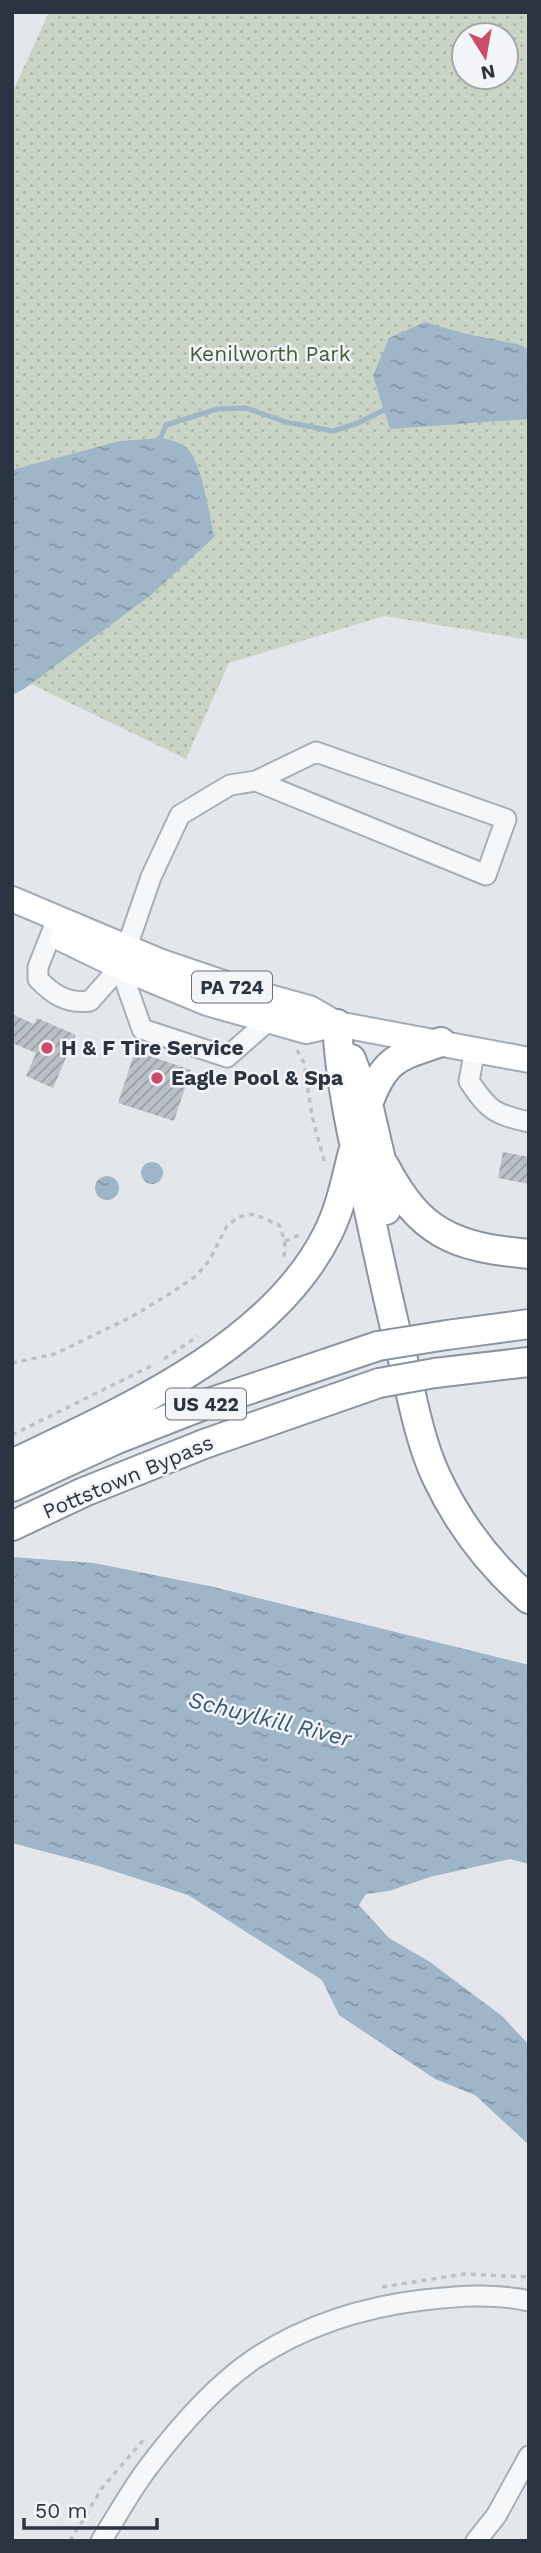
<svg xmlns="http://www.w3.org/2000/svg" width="541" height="2553" font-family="'Work Sans',sans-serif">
	<defs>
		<pattern id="grass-dots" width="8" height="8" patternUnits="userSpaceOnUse" patternTransform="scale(1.75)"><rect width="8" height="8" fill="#c9d4c4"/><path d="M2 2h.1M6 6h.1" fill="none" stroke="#adb7aa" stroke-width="1.8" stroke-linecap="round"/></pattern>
		<pattern id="water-ripples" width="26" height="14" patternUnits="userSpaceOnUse" patternTransform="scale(1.75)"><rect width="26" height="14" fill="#9fb6c9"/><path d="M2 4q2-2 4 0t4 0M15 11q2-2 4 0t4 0" fill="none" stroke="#8295a5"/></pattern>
		<pattern id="building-hatch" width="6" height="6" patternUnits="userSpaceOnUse" patternTransform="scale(1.75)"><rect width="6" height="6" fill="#bac0c7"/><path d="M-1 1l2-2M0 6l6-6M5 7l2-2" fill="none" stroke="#979da3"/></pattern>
	</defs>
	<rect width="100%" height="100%" fill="#e3e7eb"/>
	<!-- grass -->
	<path fill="url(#grass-dots)" fill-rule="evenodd" d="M49,12h476l4,2v626l-145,-24 -155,47 -43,96 -174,-84v-582zM464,35h42v42h-42z"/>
	<!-- water -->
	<path fill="url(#water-ripples)" d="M425,322l37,11 59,12 8,5v69l-139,10 -17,-53 16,-38z
		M162,438c9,2 19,4 26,11 15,18 21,65 26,88l-63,58 -127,94 -12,6v-225l108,-29z
		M141 1173a11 11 0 1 1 22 0a11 11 0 1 1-22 0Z
		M95 1188a12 12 0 1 1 24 0a12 12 0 1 1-24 0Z
		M12,1557l82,6 120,24 315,78v199l-19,-5 -80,18 -41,14 -23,3 -7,11 30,33 41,24 72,54 27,29v100l-54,-50 -40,-16 -96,-64 -17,-35 -134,-85 -93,-30 -83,-22z"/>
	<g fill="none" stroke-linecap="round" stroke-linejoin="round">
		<!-- stream -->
		<path stroke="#9fb6c9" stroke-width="5" d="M158,444l8,-19 51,-16 29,-1 40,14 47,9 25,-8 30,-15"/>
	</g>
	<!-- building -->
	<path fill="url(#building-hatch)" d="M12,1014l22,10 3,-6 39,17 -23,53 -27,-12 10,-23 -24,-10z
		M135,1051l56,19 -17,51 -56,-18z
		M503,1152l26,5v27l-31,-6z"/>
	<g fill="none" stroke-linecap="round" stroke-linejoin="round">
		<!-- minor casing -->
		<g stroke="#a8aeb5" stroke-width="23">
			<path id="minor" d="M57,919l-19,48v12c15,16 30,25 52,22l30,-34 31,-90 29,-62 50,-30 26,-4 230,94 20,-56 -190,-67 -60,29
				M120,967l22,62 85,28 40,-35
				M475,1049l-6,32c20,30 25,33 60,41
				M101,2541c16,-25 31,-53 49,-76 28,-37 66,-80 104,-106 50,-33 110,-52 169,-59 35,-4 71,-7 106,1
				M476,2541l20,-25 33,-60"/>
		</g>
		<!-- major casing -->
		<g stroke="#a3acb6" stroke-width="28">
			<path id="major" d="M12,899l147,62 88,30 62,17 28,16 192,36
				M62,939l58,28 87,36 99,28 31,-7"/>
		</g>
		<!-- highway casing -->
		<g stroke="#8b95a1" stroke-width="32">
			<path id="highway" d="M337,1024c3,57 15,112 28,168 11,52 22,104 35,156 11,42 18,89 36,128 22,47 54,89 93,123
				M351,1059l17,45 13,56 -1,24 6,26
				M368,1104c17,-46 29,-47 73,-62
				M384,1165c36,69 70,82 145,89
				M447,1335l82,-11
				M435,1373l94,-11
				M12,1464c109,-52 260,-117 316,-231 13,-26 18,-54 25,-81
				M12,1487l105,-48 92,-36 169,-57
				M12,1526l72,-34 120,-48 175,-61"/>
		</g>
		<!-- path -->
		<path stroke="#bdc1c6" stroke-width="3.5" stroke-dasharray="5 5" stroke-linecap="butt" d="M297,1050l7,13 8,53 13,48
			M285,1241l14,-6
			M164,1359l34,-23
			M12,1363l43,-9 78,-38 41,-25 22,-15 13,-15 18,-35 11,-9 16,-3 25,11c5,13 9,23 3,36
			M12,1435l139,-69
			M382,2287l82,-13 65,3
			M70,2541l32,-53 44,-51"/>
		<!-- minor -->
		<use href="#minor" stroke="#f6f7f9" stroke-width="19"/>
		<!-- major -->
		<use href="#major" stroke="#fff" stroke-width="24"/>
		<!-- highway -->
		<use href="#highway" stroke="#fff" stroke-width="28"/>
		<!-- highway-bridge casing -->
		<g stroke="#8b95a1" stroke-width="32" stroke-linecap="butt">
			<path id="highway-bridge" d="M378,1346l69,-11
				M379,1383l56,-10"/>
		</g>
		<!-- highway-bridge -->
		<use href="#highway-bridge" stroke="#fff" stroke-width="28"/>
	</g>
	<!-- markers -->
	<g fill="#ca4d69" stroke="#f3f5f8" stroke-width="2.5">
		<circle cx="47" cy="1048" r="7"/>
		<circle cx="157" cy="1078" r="7"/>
	</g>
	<g text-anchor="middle" stroke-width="5" stroke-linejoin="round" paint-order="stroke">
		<!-- shield labels -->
		<g fill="#f3f5f8" stroke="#676f79" stroke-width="2">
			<rect x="192" y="971.5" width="80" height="31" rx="5"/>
			<rect x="166" y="1388.5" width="80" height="31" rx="5"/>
		</g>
		<g font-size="19" font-weight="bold" fill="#2b3542">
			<text x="232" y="994">PA 724</text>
			<text x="206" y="1411">US 422</text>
		</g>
		<!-- park labels -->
		<g font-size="21" fill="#425e39" stroke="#f3f5f8">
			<text x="270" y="361">Kenilworth Park</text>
		</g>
		<!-- poi labels -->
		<g font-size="21" font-weight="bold" fill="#2b3542" stroke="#f3f5f8" text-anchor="start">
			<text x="61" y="1055">H &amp; F Tire Service</text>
			<text x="171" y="1085">Eagle Pool &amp; Spa</text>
		</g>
		<!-- street labels -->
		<g font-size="21" fill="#2b3542" stroke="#f3f5f8">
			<text transform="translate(128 1477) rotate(-23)" y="7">Pottstown Bypass</text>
		</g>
		<!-- water labels -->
		<g font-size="23" font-style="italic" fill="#365775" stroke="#f3f5f8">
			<text transform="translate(270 1719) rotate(14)" y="8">Schuylkill River</text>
		</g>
	</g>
	<!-- border -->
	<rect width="541" height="2553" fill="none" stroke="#2b3542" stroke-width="28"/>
	<!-- north arrow -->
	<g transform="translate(485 56) rotate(169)"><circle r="33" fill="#f3f5f8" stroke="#a3a8af" stroke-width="2"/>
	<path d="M0-5L12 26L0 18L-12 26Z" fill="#ca4d69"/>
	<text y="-10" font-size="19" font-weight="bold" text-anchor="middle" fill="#2b3542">N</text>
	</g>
	<!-- scale -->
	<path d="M24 2518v10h133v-10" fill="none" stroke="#2b3542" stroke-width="3.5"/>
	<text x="35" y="2518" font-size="21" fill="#2b3542" stroke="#f3f5f8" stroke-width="5" paint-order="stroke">50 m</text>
</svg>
